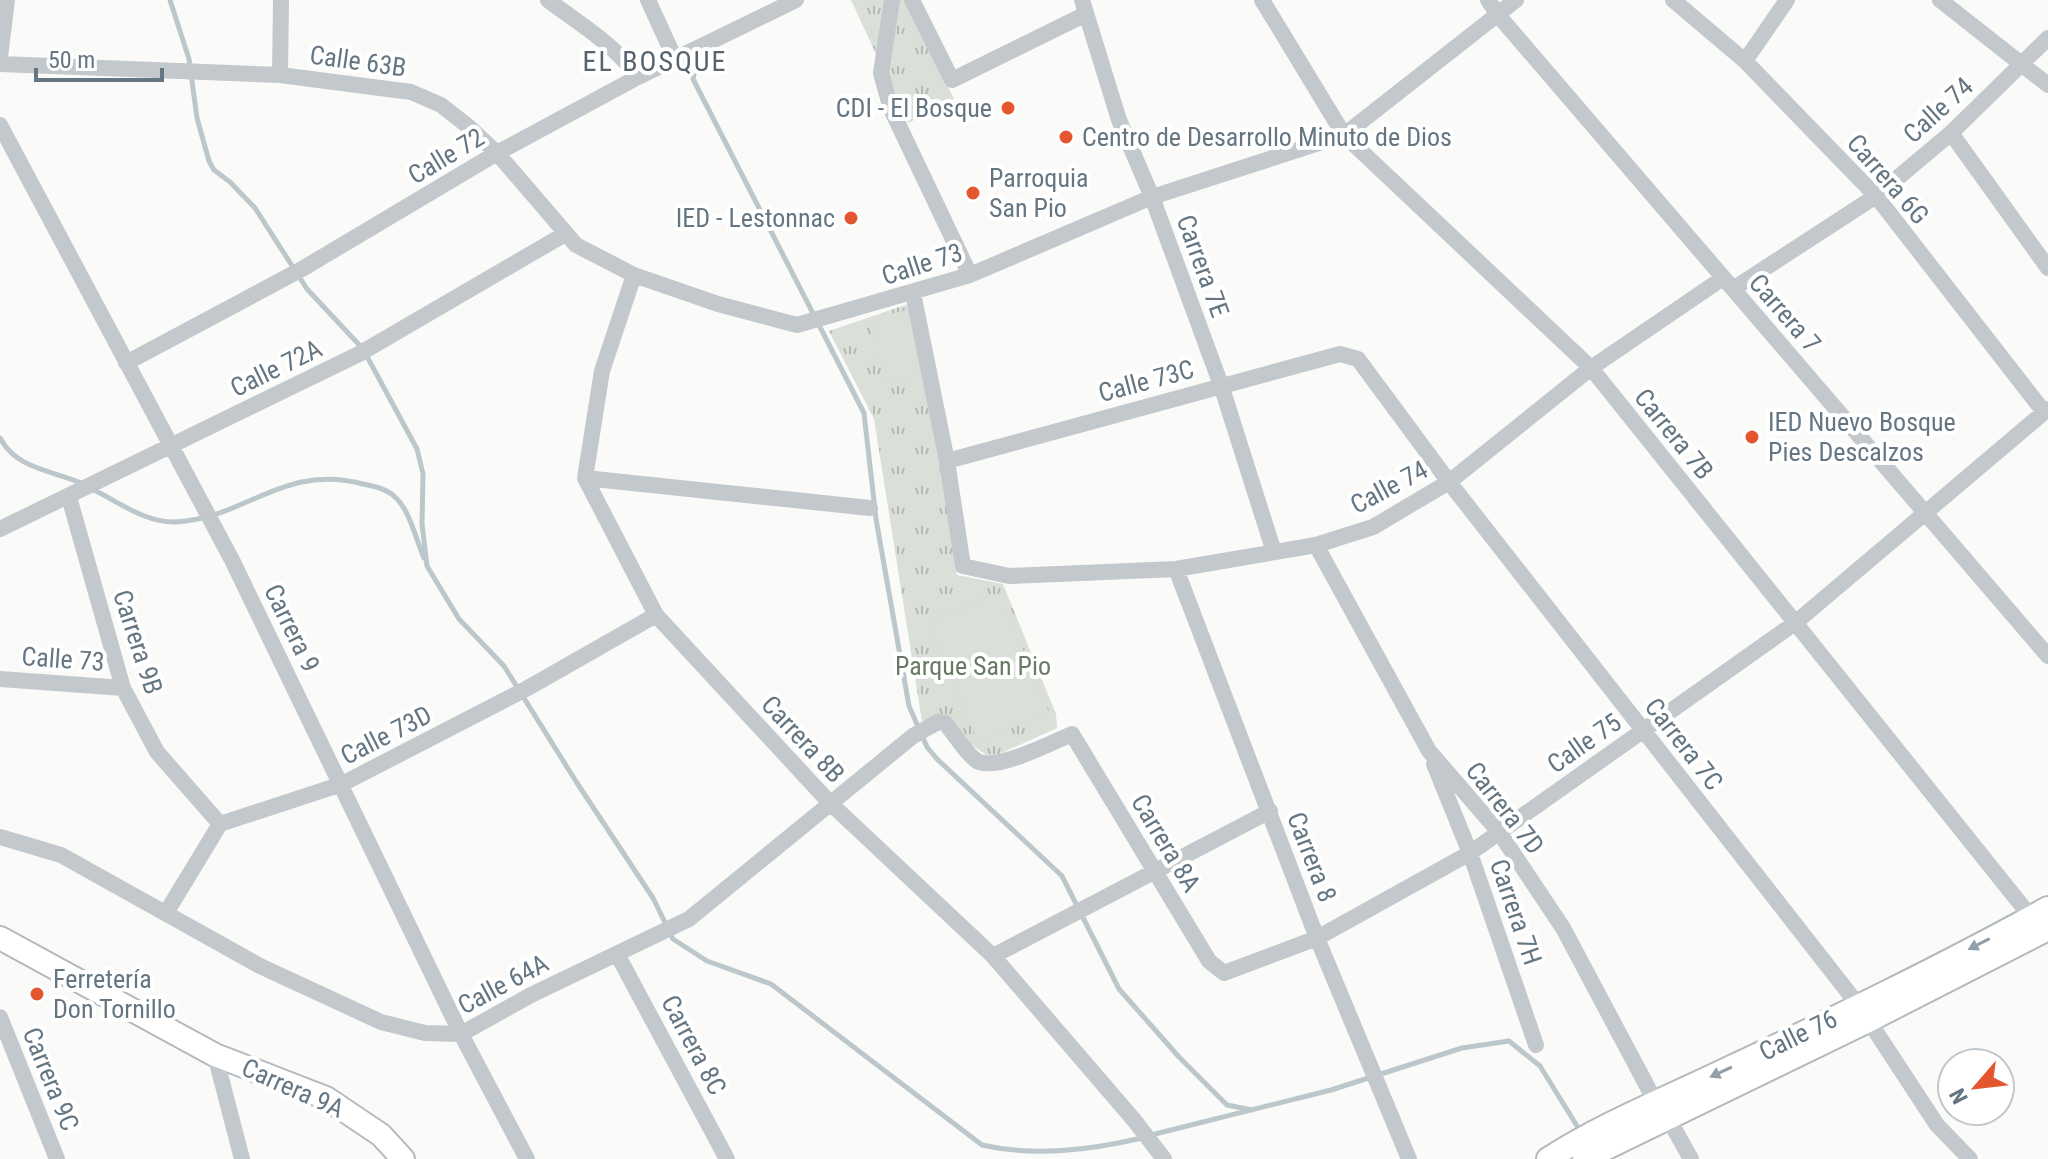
<svg xmlns="http://www.w3.org/2000/svg" width="2048" height="1159" font-family="'Roboto Condensed',sans-serif">
	<defs>
		<pattern id="grass-tufts" width="24" height="20" patternUnits="userSpaceOnUse" patternTransform="scale(2)"><rect width="24" height="20" fill="#dadfd7"/><path d="M3 7l-1-3M5 7V3M7 7l1-3M15 17l-1-3M17 17v-4M19 17l1-3" fill="none" stroke="#b4b9b4"/></pattern>
	</defs>
	<rect width="100%" height="100%" fill="#fafaf8"/>
	<!-- grass -->
	<path fill="url(#grass-tufts)" d="M851,0h55l48,99 -46,24z
		M908,304l35,159 14,112 46,9 53,130 1,14 -60,27 -9,1 -55,-37 -11,2 -48,-302 -45,-88z"/>
	<!-- garden -->
	<path fill="#dadfd7" d="M908,310l13,64 -37,8 -14,-64z
		M1000,593l49,120 -71,29 -50,-120z"/>
	<g fill="none" stroke-linecap="round" stroke-linejoin="round">
		<!-- stream -->
		<path stroke="#bbc7cb" stroke-width="5" d="M170,0l19,59 8,59 12,43 5,9 16,12 25,26 52,81 56,60 54,100 6,25 -1,50 5,42 32,53 45,47 73,117 76,115 20,41 34,22 64,23 211,161c53,12 108,5 160,-7
			M699,52l-6,27 171,334 12,106 33,187 18,41 10,12 125,117 57,113 60,68 48,48 25,5
			M0,438c17,32 53,32 83,46
			M92,489c27,13 53,34 84,33 71,-4 107,-59 187,-38 11,2 25,5 33,14 14,13 20,42 28,60
			M1151,1135l180,-45 131,-42 47,-7 31,25 42,68"/>
		<!-- secondary casing -->
		<g stroke="#b3babf" stroke-width="26">
			<path id="secondary" d="M0,938l215,117 111,43 55,37 22,24
				M1548,1159c56,-36 119,-61 179,-90 108,-51 216,-103 321,-161
				M1584,1159l284,-138 180,-92"/>
		</g>
		<!-- street -->
		<path stroke="#c3c8cc" stroke-width="16" d="M548,0c33,25 65,43 90,77
			M648,0l27,59
			M892,0l-11,73 10,36 79,166
			M912,0l40,80 134,-66
			M1082,0l37,120 33,77 69,188 53,167
			M1262,0l82,135 247,233 440,549
			M1488,0l10,15 550,641
			M1673,0l72,61 131,135 168,216
			M1940,0l108,85
			M0,57l7,-57
			M1745,61l42,-61
			M0,64l280,11 131,17 30,13 28,22 28,26 79,92 58,30 84,29 79,21 173,-50 182,-78 192,-62 172,-135
			M280,75l1,-75
			M0,125l232,435 229,474 66,125
			M1951,133l97,135
			M634,275l-32,96 -17,107 71,137 174,188 163,153 141,164 30,39
			M1733,289l143,-93 75,-63 97,-95
			M913,293l34,168 16,105 46,10 167,-7 140,-24 57,-18 76,-45 142,-114 132,-90
			M126,363l176,-94 195,-116 141,-76 158,-77
			M947,461l393,-107 18,5 91,123 410,524 78,119 33,34
			M585,478l285,30
			M69,497l54,191 34,64 63,72
			M0,529l359,-175 206,-120
			M1316,545l113,206 70,81 64,96 92,173
			M1176,569l141,369 92,221
			M0,679l123,9
			M1434,764l36,89 66,192
			M0,837l61,18 199,111 121,56 44,11 36,1 70,-39 158,-76 224,-183 25,-14 7,1c10,11 20,30 32,38 19,11 76,-19 95,-27l137,227 15,12 93,-35 153,-85 325,-230 253,-214
			M166,913l54,-89 122,-40 184,-95 130,-74
			M617,954l110,205
			M993,956l277,-145
			M0,1017l57,142
			M215,1055l27,104
			M1668,1118l23,41"/>
		<!-- secondary -->
		<use href="#secondary" stroke="#fff" stroke-width="22"/>
	</g>
	<!-- one-way arrows -->
	<defs><path id="oneway-solid" d="M-6-.8H1V-3.2L6.5 0L1 3.2V.8H-6Z" transform="scale(2)"/></defs>
	<g fill="#939fa8">
		<use href="#oneway-solid" transform="translate(1979 944) rotate(153)"/>
		<use href="#oneway-solid" transform="translate(1721 1072) rotate(155)"/>
	</g>
	<!-- markers -->
	<g fill="#e4572e" stroke="#fff" stroke-width="3">
		<circle cx="1008" cy="108" r="8"/>
		<circle cx="1066" cy="137" r="8"/>
		<circle cx="973" cy="193" r="8"/>
		<circle cx="851" cy="218" r="8"/>
		<circle cx="1752" cy="437" r="8"/>
		<circle cx="37" cy="994" r="8"/>
	</g>
	<g text-anchor="middle" stroke-width="8" stroke-linejoin="round" paint-order="stroke">
		<!-- street labels -->
		<g font-size="26" fill="#657683" stroke="#fff">
			<text transform="translate(358 61) rotate(8)" y="9">Calle 63B</text>
			<text transform="translate(1938 110) rotate(-42)" y="9">Calle 74</text>
			<text transform="translate(446 156) rotate(-31)" y="9">Calle 72</text>
			<text transform="translate(1888 179) rotate(49)" y="9">Carrera 6G</text>
			<text transform="translate(922 264) rotate(-18)" y="9">Calle 73</text>
			<text transform="translate(1203 266) rotate(70)" y="9">Carrera 7E</text>
			<text transform="translate(1785 313) rotate(49)" y="9">Carrera 7</text>
			<text transform="translate(276 368) rotate(-26)" y="9">Calle 72A</text>
			<text transform="translate(1146 381) rotate(-15)" y="9">Calle 73C</text>
			<text transform="translate(1674 434) rotate(51)" y="9">Carrera 7B</text>
			<text transform="translate(1389 487) rotate(-28)" y="9">Calle 74</text>
			<text transform="translate(292 628) rotate(64)" y="9">Carrera 9</text>
			<text transform="translate(138 642) rotate(72)" y="9">Carrera 9B</text>
			<text transform="translate(63 659) rotate(4)" y="9">Calle 73</text>
			<text transform="translate(386 735) rotate(-27)" y="9">Calle 73D</text>
			<text transform="translate(803 739) rotate(47)" y="9">Carrera 8B</text>
			<text transform="translate(1584 743) rotate(-35)" y="9">Calle 75</text>
			<text transform="translate(1684 744) rotate(52)" y="9">Carrera 7C</text>
			<text transform="translate(1505 808) rotate(52)" y="9">Carrera 7D</text>
			<text transform="translate(1166 843) rotate(59)" y="9">Carrera 8A</text>
			<text transform="translate(1312 857) rotate(69)" y="9">Carrera 8</text>
			<text transform="translate(1516 912) rotate(71)" y="9">Carrera 7H</text>
			<text transform="translate(503 984) rotate(-28)" y="9">Calle 64A</text>
			<text transform="translate(1798 1035) rotate(-26)" y="9">Calle 76</text>
			<text transform="translate(694 1045) rotate(62)" y="9">Carrera 8C</text>
			<text transform="translate(51 1079) rotate(68)" y="9">Carrera 9C</text>
			<text transform="translate(293 1088) rotate(24)" y="9">Carrera 9A</text>
		</g>
		<!-- poi labels -->
		<g font-size="26" fill="#657683" stroke="#fff" text-anchor="start">
			<text x="992" y="117" text-anchor="end">CDI - El Bosque</text>
			<text x="1082" y="146">Centro de Desarrollo Minuto de Dios</text>
			<text x="989" y="187">Parroquia<tspan x="989" dy="30">San Pio</tspan></text>
			<text x="835" y="227" text-anchor="end">IED - Lestonnac</text>
			<text x="1768" y="431">IED Nuevo Bosque<tspan x="1768" dy="30">Pies Descalzos</tspan></text>
			<text x="53" y="988">Ferretería<tspan x="53" dy="30">Don Tornillo</tspan></text>
		</g>
		<!-- park labels -->
		<g font-size="26" fill="#687a64" stroke="#fff">
			<text x="973" y="675">Parque San Pio</text>
		</g>
		<!-- neighbourhood labels -->
		<g font-size="28" letter-spacing="2" fill="#57646e" stroke="#fff">
			<text x="655" y="71">EL BOSQUE</text>
		</g>
	</g>
	<!-- north arrow -->
	<g transform="translate(1976 1087) rotate(242)"><circle r="38" fill="#ffffff" stroke="#c1c8cd" stroke-width="2"/>
	<path d="M0-6L14 30L0 20L-14 30Z" fill="#e4572e"/>
	<text y="-12" font-size="22" font-weight="bold" text-anchor="middle" fill="#657683">N</text>
	</g>
	<!-- scale -->
	<path d="M36 68v12h126v-12" fill="none" stroke="#657683" stroke-width="4"/>
	<text x="48" y="68" font-size="24" fill="#657683" stroke="#ffffff" stroke-width="6" paint-order="stroke">50 m</text>
</svg>
